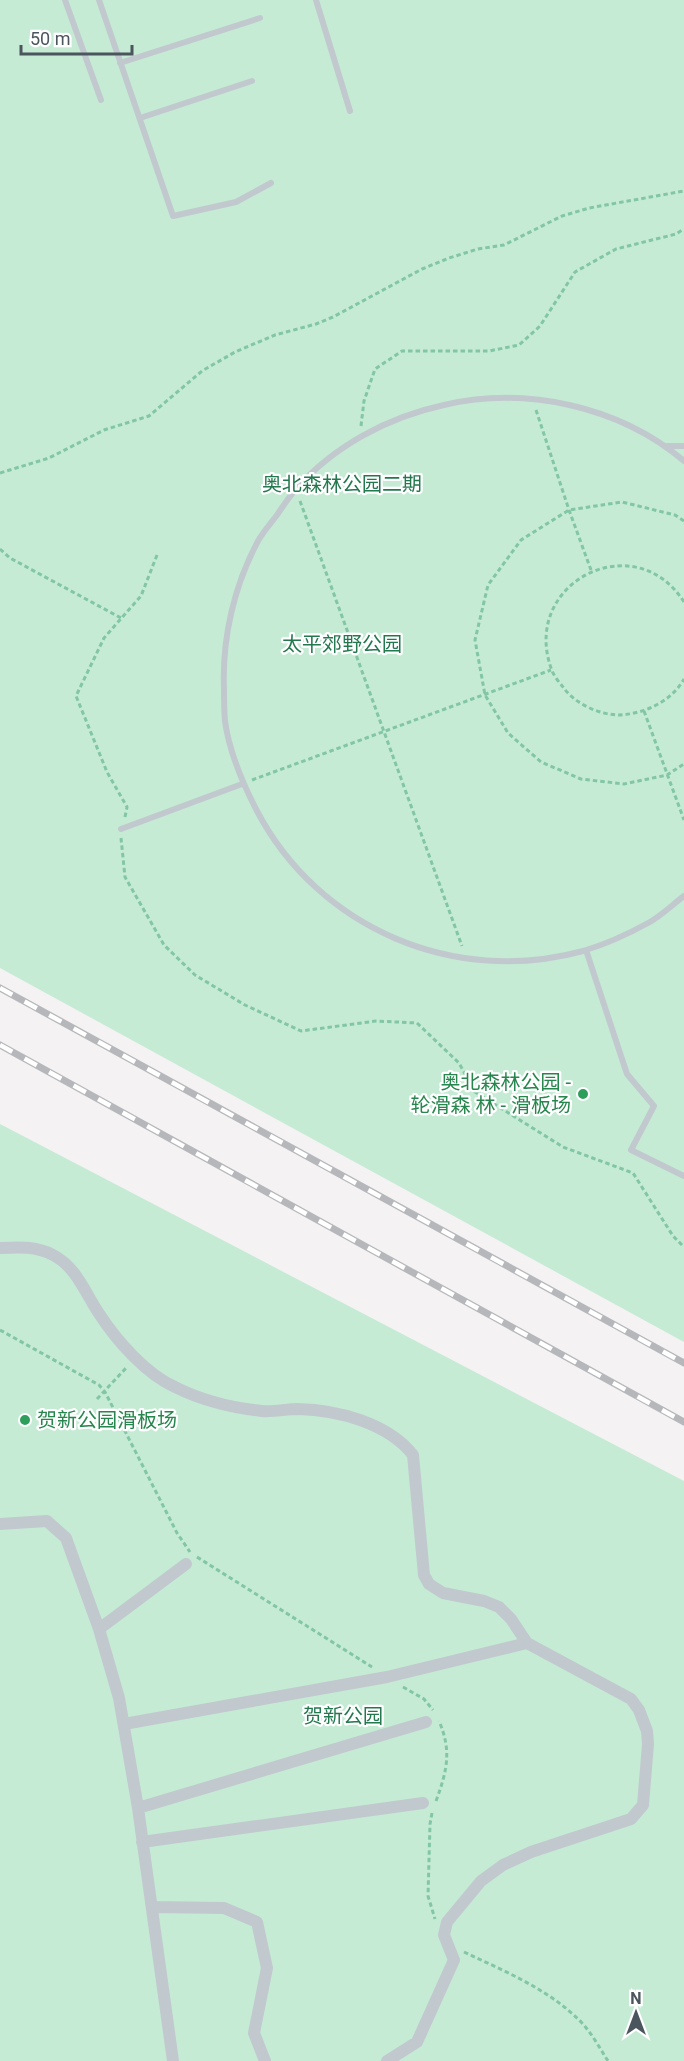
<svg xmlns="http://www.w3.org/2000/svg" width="684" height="2061" font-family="Roboto,'Noto Sans SC',sans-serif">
	<rect width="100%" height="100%" fill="#f4f2f2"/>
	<!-- green -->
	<path fill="#c6ebd5" d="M0,0h684v1342l-684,-374z
		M0,1124l684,357v580h-684z"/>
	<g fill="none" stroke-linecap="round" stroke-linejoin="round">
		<!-- path -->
		<path stroke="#82c6a5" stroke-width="3" stroke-dasharray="4.5 3" stroke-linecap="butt" d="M536,410l33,100 22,60
			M361,426l3,-25 11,-32 27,-18h87l30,-6 21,-19 35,-54 41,-23 60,-15 8,-5
			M0,473l49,-15 55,-28 45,-14 53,-45 33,-19 40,-17 41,-11 17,-7 89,-48 27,-11 29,-9 26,-4 58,-29 27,-8 95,-17
			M300,501l162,445
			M684,521l-9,-6 -53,-13 -53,8 -48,30 -33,45 -13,55 10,55 23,38 33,29 40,17 43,5 43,-9 17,-11
			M0,549l10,9 111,60
			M684,602c-49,-77 -163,-20 -133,66 2,7 8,14 12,19 11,16 36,28 56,28 25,-1 52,-13 65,-36
			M644,711l40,109
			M252,780l299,-110
			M125,817l2,-10 -20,-35 -31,-76 28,-58 37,-42 16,-41
			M121,838l4,39 39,68 31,30 50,30 56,26 75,-10 41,2 42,40 16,29 88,55 70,26 40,63 11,11
			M0,1330l99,55 6,7 72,141 13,19
			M97,1399l30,-32
			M197,1557l175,110
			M403,1687l21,12 9,11
			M436,1801c11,-30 16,-50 3,-80
			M432,1813l-2,11 -2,72 7,23
			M464,1952c40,19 82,36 114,67 12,11 21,28 30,42"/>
		<!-- service -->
		<path stroke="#c1c9ce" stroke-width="6" d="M65,0l36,100
			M99,0l74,216 63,-14 35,-19
			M316,0l34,111
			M120,63l140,-45
			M140,118l112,-37
			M667,446h17
			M684,461c-65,-55 -158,-75 -240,-56 -56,12 -110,41 -148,84 -7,8 -13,17 -19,26 -6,8 -14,17 -19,26 -24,45 -36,97 -34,148 0,10 0,21 1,32 4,30 18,63 32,90 62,118 198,175 326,140 20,-6 47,-18 65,-28 13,-7 24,-18 36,-27
			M121,829l121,-45
			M586,950l41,124 27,32 -23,44 53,26"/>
		<!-- minor -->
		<path stroke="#c1c9ce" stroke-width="12" d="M0,1248c19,-1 36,-2 53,7 24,12 33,40 47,60 17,26 46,59 75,72 26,13 58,21 87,24 12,1 24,-2 36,-2 40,1 90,14 115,46l11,120 5,9 14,9 41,8 15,6 12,12 16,24 104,56 8,11 8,21 1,13 -5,61 -12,14 -100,33 -28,13 -22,16 -34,41 -3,13 10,25 -37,82 -30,19
			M0,1524l47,-3 19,17 33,91 20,69 19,110 35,253
			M99,1629l87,-65
			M124,1724l263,-47 140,-34
			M138,1808l288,-86
			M142,1842l281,-39
			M152,1907l72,1 33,14 10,46 -13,65 11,28"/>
		<!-- rail casing -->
		<g stroke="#b5b7bb" stroke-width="7">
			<path id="rail" d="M0,988l684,375
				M0,1045l684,377"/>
		</g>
		<!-- rail -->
		<use href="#rail" stroke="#fff" stroke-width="4.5" stroke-dasharray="14" stroke-linecap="butt"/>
	</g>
	<!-- markers -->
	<g fill="#2e9e5b" stroke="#fff" stroke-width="2">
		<circle cx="583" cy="1094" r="6"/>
		<circle cx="25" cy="1420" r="6"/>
	</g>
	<g text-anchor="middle" stroke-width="4.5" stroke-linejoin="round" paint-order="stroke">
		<!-- park labels -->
		<g font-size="20" fill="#23784e" stroke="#fff">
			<text x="342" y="491">奥北森林公园二期</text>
			<text x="342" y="651">太平郊野公园</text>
			<text x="343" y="1723">贺新公园</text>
		</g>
		<!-- leisure labels -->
		<g font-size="20" fill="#27864d" stroke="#fff" text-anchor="end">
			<text x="571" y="1089">奥北森林公园 -<tspan x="571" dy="23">轮滑森 林 - 滑板场</tspan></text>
			<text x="37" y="1427" text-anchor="start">贺新公园滑板场</text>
		</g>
	</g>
	<!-- north arrow -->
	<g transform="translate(636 2013)" stroke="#ffffff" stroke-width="4.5" paint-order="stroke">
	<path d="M0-4.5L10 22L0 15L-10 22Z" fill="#4b555d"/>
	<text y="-9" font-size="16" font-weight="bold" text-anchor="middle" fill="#4b555d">N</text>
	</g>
	<!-- scale -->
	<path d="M21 45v9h111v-9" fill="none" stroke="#4b555d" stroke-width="3"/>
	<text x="30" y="45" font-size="18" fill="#4b555d" stroke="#ffffff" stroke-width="4.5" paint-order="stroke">50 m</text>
</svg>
